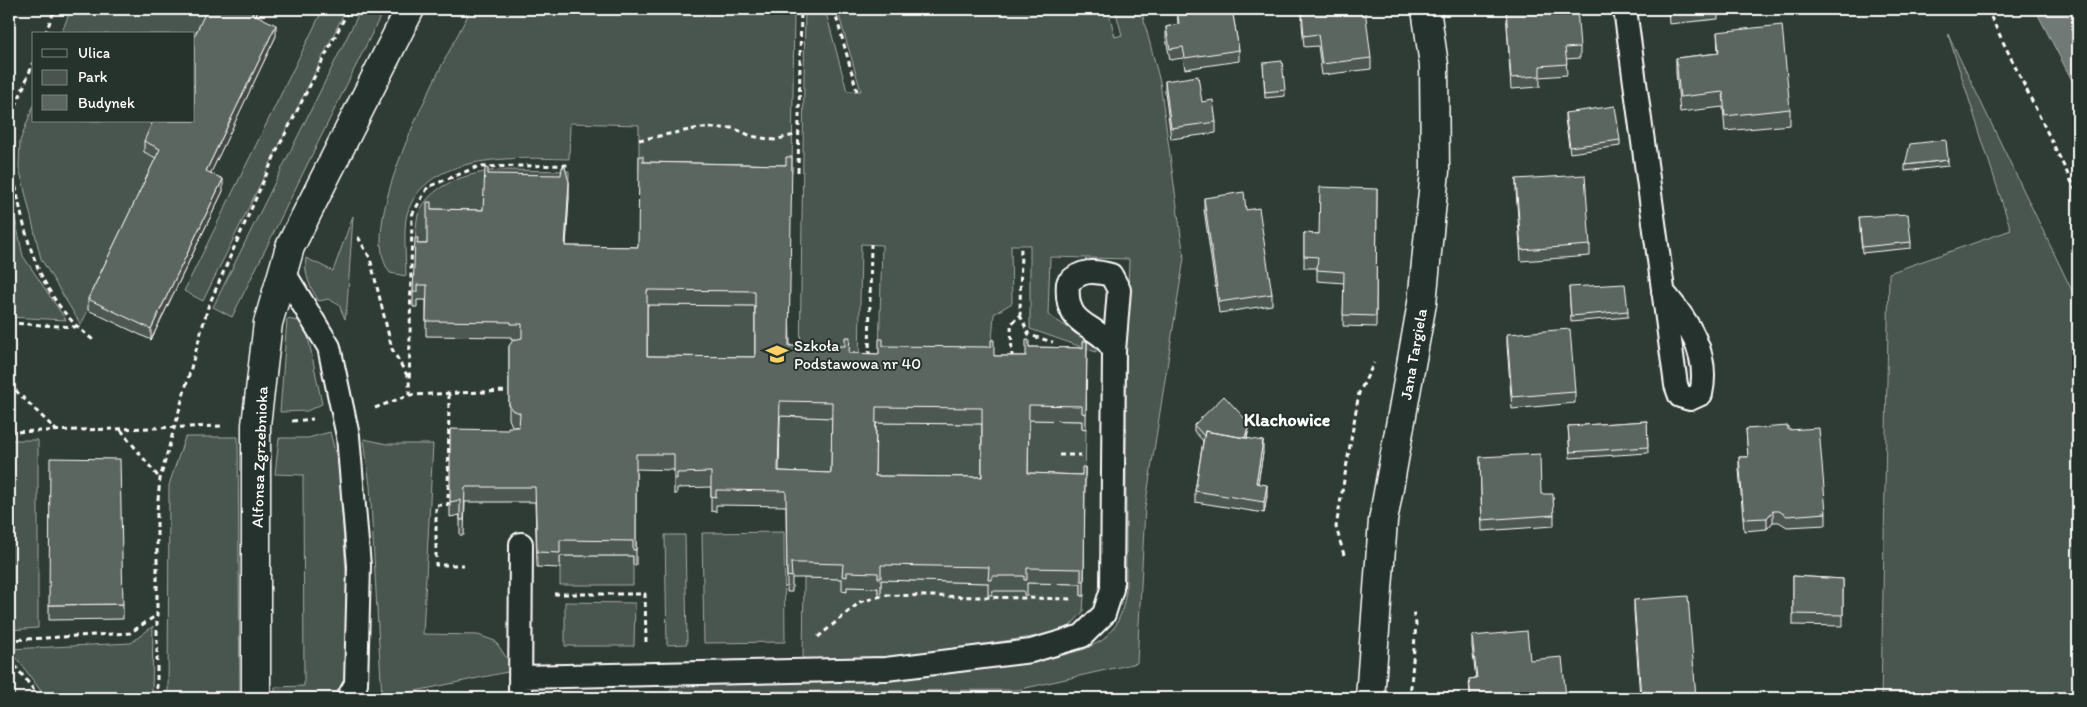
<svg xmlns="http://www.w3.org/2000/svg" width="2087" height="707" font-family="Itim,sans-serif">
	<rect width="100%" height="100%" fill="#2f3b35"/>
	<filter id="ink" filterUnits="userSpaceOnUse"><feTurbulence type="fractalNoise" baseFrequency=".02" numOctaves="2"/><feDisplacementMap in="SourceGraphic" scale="10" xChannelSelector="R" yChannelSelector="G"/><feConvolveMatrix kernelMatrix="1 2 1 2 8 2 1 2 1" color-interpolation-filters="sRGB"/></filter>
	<g filter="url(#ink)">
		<!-- green -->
		<path fill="#4a544f" stroke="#a4aaa7" d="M71,9h141l-18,39v-14h-133z
			M323,9h23l-143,292 -19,-10z
			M361,9h23l-152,308 -19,-10z
			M471,9h323l-2,163 -153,-1v-46l-69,-2 -1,36c-51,-1 -143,-8 -162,55 -4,14 -1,46 -1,62l-16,-3c-38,-51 55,-212 81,-264z
			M805,9h20l22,82h14l-24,-82h271l7,28 7,-2 -7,-26h26l19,73 24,176 -39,250 -8,155 -120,27 -347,2 2,-5 6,-5 34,2 173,-4 163,-21 37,-10 18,-9 13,-15 6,-14 4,-19v-246l3,-87 -79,-2 -2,58 48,30v7l-66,-23v-84h-19l1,58 -18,11 -3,41 -112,-1 3,-109 -21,-1 -2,125 -10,-1v-16l-49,9z
			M1948,34l130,269v395h-197l8,-425 122,-43z
			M34,104v17h125l1,39 -79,165 -40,-66 -22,-92 1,-26z
			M499,170l70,1v26l-86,28 -56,34 -12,-5c1,-12 0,-28 3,-39 12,-32 51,-42 81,-45z
			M9,189l14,67 43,64 -57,-3z
			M353,216l-6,90 -2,13 -6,-14 -11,-6 -9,2c-9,-13 -15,-26 -13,-43l27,13z
			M647,305l108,1v66l-108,-1z
			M287,319l12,2 8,11 15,72 -15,7 -27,1z
			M780,416l52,2 -1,70 -53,-2z
			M1029,420l53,1v7l4,1 -1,54 -57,5z
			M876,423l106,1v68l-107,-1z
			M330,432l9,36 9,133v81l-9,16h-64v-11l29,-1 -1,-211 -28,-1 4,-36h29z
			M185,437h53l2,261h-72l1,-213z
			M364,439l23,5h46l-10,190 55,1 17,6 17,25v5l-130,27 -12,-212z
			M9,440h29v188l-29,2z
			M784,532l1,110 -81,1 -2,-110z
			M665,535h20l2,109 -20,1z
			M560,556h73v29h-73z
			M804,578l39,1 3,13 1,-5 31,1v5l3,-1v-12l108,3 3,8 35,-8 54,1v12h3l-1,16 -13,14 -15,7 -23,4 -129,19 -100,3z
			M565,602l70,1 -1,43h-69z
			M153,626l-1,72h-106l-36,-49 121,-6z"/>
		<!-- water -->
		<path fill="#707975" stroke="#a9afac" d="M2035,9h43v83z"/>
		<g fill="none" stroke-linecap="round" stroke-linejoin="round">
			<!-- lane casing -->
			<g stroke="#fff" stroke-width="26">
				<path id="lane" d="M1625,9l51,376 4,11 10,3 11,-5c9,-40 -13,-73 -38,-102
					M283,271l46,76 19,89 11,130 -3,118 -8,14
					M520,677l366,-8 145,-18 51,-15 22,-22 8,-25 2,-238 5,-61 -8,-15c-18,-5 -30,-5 -43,8 -4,48 29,37 46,68
					M520,698l1,-154"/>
			</g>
			<!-- street casing -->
			<g stroke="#fff" stroke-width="31">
				<path id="street" d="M256,698v-273l12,-102 22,-76 120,-238
					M1370,698l13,-177 39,-218 13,-132 -1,-106 -8,-56"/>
			</g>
			<!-- path -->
			<path stroke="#fff" stroke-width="3" stroke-dasharray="5 4" stroke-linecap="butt" d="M834,9l23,82
				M1987,9l91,186
				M45,34l10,-25
				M9,123l25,-62
				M639,140l60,-12h34l18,8 23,4 25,-6
				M9,151c14,73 22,144 87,191
				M798,172l3,-163
				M358,237l12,21 22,91 16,28
				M1020,315l9,20 24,7
				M9,323l67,4
				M869,356l2,-112
				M1012,358l-1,-34 9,-9 1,-70
				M9,384l48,47
				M449,394l-1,111h-12v60h28
				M409,395l99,-4
				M375,408l34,-13 3,-180 16,-28 49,-20 92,-2
				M292,421l21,-2
				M121,430l39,49
				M9,432l212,-6
				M1059,455h22
				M1344,555l-8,-28 23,-134 15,-30
				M554,594h91l1,48
				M818,637l42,-35 25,-7 188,4
				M9,640l121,-7 27,-18
				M9,658l31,40
				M157,698v-188l3,-31 48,-172 70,-159 71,-139
				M1410,698l6,-74 -3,-13"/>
			<!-- lane -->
			<use href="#lane" stroke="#26332d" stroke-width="22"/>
			<!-- street -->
			<use href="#street" stroke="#26332d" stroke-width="28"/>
		</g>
		<!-- wall -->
		<path fill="#4e5853" stroke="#fff" fill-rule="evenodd" d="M1177,9h55l7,41v11l-54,8 -2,-11 -13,2 -4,-22v-11l12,-3z
			M1506,9l74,38v11l-14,1 1,16 -27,2v10l-29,2z
			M1668,9h50v10l-49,5z
			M1302,13l69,45v11l-49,6 -4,-29 -14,1 -2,-23z
			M256,15l20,21 -66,138 13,17 -72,149 -63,-30v-11l68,-141 -12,-6v-11z
			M1717,32l73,77v16l-65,6 -2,-24 -43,5 -4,-39v-15l42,-5z
			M1263,63l22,27v6l-20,2z
			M1165,81l37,21 14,20v11l-45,6 -6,-47z
			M1565,113l55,27v6l-50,7 -5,-34z
			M1948,160v6l-43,5v-6z
			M643,162l143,3 4,181 60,7 29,1 4,-8 111,10h32l3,-9 54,1 4,-7 -1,88 -4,-1v-7l-53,-1 -1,53 54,2 3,-8 -1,129h-3v-12l-54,-1v12h-3v-4h-32v4h-4v-12l-107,-3v13h-3v-5l-31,-1v5l-5,-1v-12l-38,-1h-12v14h-5l-1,-86 -70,-1v7l-5,-1v-24l-34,1v6h-3v-24l-38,-1v96h-3v-9h-73v12l-23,-1 -2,-65h-70l-1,33h-4v-20l-10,2v-15l58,-72 9,-3 -5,-1 -3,-7v-73l7,-7h-5v-2l-85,-1v-36h-9v7h-4v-15l5,-48h9l4,-35 52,1 5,-36 81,23 -3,49 72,1zM647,305l108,1v51l-108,-1zM780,416l52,2 -1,55 -52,-2zM876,423l106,1v53l-107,-1z
			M1516,179l74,66v11l-69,5 -5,-71z
			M1377,189l-1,138 -33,-1 1,-43 -27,-2v-13h-13v-35l15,1z
			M1204,198l42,12 26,84v11l-53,8 -15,-104z
			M1859,217l52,25v6l-49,5z
			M1569,287l59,24v6l-57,5z
			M1507,334l68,58v11l-63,6 -5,-64z
			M1647,421l1,32 -78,5 -2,-32z
			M1194,425l55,4 -2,9 16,15 -5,30 9,13 -3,17 -69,-11v-11l8,-50 -9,-10z
			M1746,429l42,1 38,83v12l-39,2 -8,-5h-6l-6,7 -23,2 -5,-62v-12h9z
			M1480,457l61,37 13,21v11l-72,5z
			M1793,576l50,3v47l-50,-1z
			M1634,600l62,98h-56l-6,-87z
			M123,604v15l-74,1v-15z
			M1472,636l58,24 36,38h-96l-1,-19 7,-1 -4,-31z"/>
		<!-- shaded-wall -->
		<path fill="#404744" stroke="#fff" d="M253,9h6l-7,15v-11z
			M276,25v11l-70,147v-12z
			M223,179v12l-72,149v-11z
			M569,182v15l-4,64v-15z
			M1249,423v6l-5,20v-6z
			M1263,441v12l-7,41v-11z
			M1267,485v11l-3,17v-11z
			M1773,511v11l-6,7v-11z"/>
		<!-- building -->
		<path fill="#5b6661" stroke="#fff" fill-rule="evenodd" d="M207,9h46l-1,4 24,12 -70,146 17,8 -72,150 -63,-30 72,-150 -16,-8 9,-20h41v-84z
			M1177,9h55l7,41 -54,8 -2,-11 -13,2 -4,-22 13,-3z
			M1336,9h29l6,49 -49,6 -4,-30 -14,2 -2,-23z
			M1506,9h71l3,38 -15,1 2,16 -27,2v10l-29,2z
			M1782,25l8,84 -65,7 -2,-24 -43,5 -4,-39 43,-5 -2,-21z
			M1282,61l3,29 -20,2 -2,-29z
			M1198,76l4,26 11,-2 3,22 -45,6 -6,-47z
			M1615,106l5,34 -50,7 -5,-34z
			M1946,140l2,20 -43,5 5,-21z
			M639,156h4v6l143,3v-8h6l-3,189h56v-9h5l-1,16 30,1v-15h4v7l108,1v-7h3v16h32v-16h3v7l54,1v-7h4l-1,73 -4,-1v-7l-53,-1 -1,68 54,2v-8h3l-1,114h-3v-12l-54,-1v12h-3v-4h-32v4h-4l1,-13 -108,-2v13h-3v-5l-31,-1v5l-5,-1 1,-12 -39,-1h-13l1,14 -5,-1 -1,-85 -70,-1v7l-5,-1v-24l-34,1v6l-3,-1v-24h-38v96h-3v-9l-73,-1v13l-23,-1 -2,-65h-70l-1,33h-4v-20l-10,2v-73l58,1v-3h11l1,-14 -8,-3 -3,-6v-58l4,-6 9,-2v-14h-11v-2l-85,-1 1,-36h-10v7h-4l2,-54h3l-1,6h10v-42h4v7l52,1 2,-42h3v6l73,1 1,-8h3l4,15 -4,64 73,1zM647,290l108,1v66l-108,-1zM780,401l52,1 -1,71 -53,-2zM876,407l106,1v69l-107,-1z
			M1585,175l5,70 -69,5 -5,-71z
			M1320,187l57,2 -1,127 -33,-1 1,-43 -27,-2 1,-13 -14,-1v-23l15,1z
			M1244,192l2,18 13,-2 13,86 -53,8 -15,-104z
			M1908,214l3,28 -49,5 -3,-30z
			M1625,284l3,27 -57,5 -2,-29z
			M1570,329l5,63 -63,5 -5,-63z
			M1224,396l25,27 -4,15 -40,-7 -1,5 -10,-11z
			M1647,421l1,26 -78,5 -2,-26z
			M1788,426v4l31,-2 7,85 -39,3 -8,-5h-6l-6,7 -23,1 -5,-62h9l-2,-28z
			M1205,431l58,10 -7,42 11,2 -3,17 -69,-11z
			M1540,454l1,40h12l1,21 -72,5 -2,-63z
			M50,458l70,1 3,145 -74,1z
			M1793,576l50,3v36l-50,-1z
			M1688,596l8,102h-55l-7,-98z
			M1527,631l3,29 32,-3 4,41h-95l-2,-19 8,-1 -5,-42z
			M9,661l6,37h-6z"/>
	</g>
	<!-- icons -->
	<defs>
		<g id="school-bare" transform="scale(1.725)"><path d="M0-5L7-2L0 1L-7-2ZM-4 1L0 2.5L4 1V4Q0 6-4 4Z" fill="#ffd166" stroke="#26332d" stroke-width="2.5" paint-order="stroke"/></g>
	</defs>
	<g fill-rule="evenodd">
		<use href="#school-bare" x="777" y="354"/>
	</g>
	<g text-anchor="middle" stroke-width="4" stroke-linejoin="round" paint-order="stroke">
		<!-- poi labels -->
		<g font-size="16" fill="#fff" stroke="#26332d" text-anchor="start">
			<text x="794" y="351">Szkoła<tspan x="794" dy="18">Podstawowa nr 40</tspan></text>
		</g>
		<!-- street labels -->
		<g font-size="16" fill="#fff" stroke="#26332d">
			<text transform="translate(1413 354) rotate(-80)" y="6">Jana Targiela</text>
			<text transform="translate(259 457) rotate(-88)" y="6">Alfonsa Zgrzebnioka</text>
		</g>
		<!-- neighbourhood labels -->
		<g font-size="18" font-weight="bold" fill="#fff" stroke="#26332d">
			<text x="1287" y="426">Klachowice</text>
		</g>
	</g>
	<!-- margin -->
	<rect width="2087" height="707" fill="none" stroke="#26332d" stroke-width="30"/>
	<rect x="15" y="15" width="2057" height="677" fill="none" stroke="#fff" stroke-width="2" filter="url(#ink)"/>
	<!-- legend -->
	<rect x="32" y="32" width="162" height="90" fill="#26332d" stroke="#7d8581"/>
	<rect x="42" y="49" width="25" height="8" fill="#26332d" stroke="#7d8581"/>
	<text x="78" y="58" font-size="15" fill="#ffffff">Ulica</text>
	<rect x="42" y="70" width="25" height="15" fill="#4a544f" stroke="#7d8581"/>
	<text x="78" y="82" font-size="15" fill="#ffffff">Park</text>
	<rect x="42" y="95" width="25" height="15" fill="#5b6661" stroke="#7d8581"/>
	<text x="78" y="108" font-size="15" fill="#ffffff">Budynek</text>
</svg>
